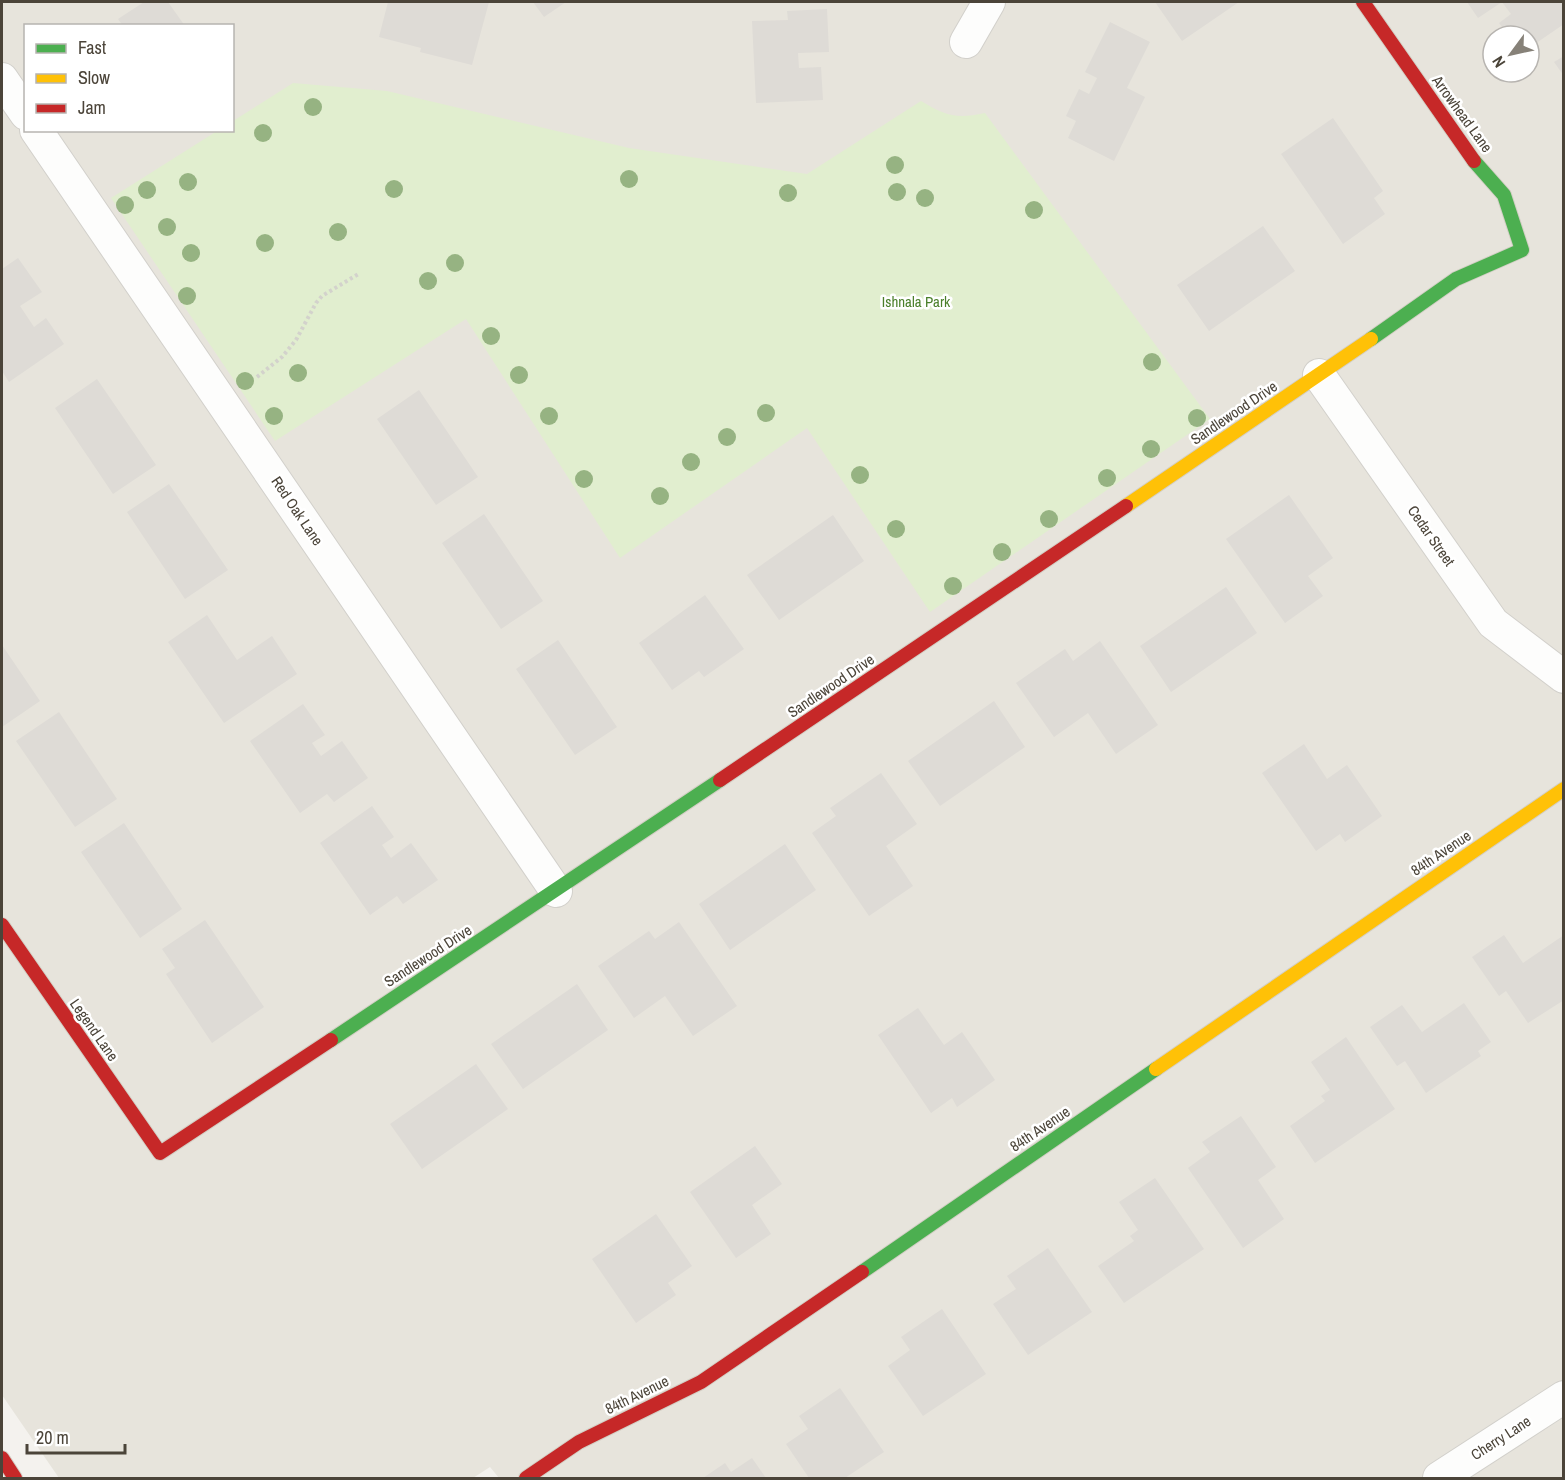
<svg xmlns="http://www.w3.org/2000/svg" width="1565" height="1480" font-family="'Archivo Narrow',sans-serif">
	<rect width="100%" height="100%" fill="#f4f2ee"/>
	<!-- residential -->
	<path fill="#e7e4dc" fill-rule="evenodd" d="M2,2h1561v1476h-1064l-9,-11 -17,11h-414l-57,-83zM26,26h206v104h-206zM1493,36h36v36h-36z"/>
	<!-- green -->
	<path fill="#e1eecf" d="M293,83l94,8 242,57 178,26 114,-73c25,15 35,18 64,12l225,306 -280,193 -123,-184 -187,130 -154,-239 -191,122 -164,-243 106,-67 15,-1 1,-9z"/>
	<!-- building -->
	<path fill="#dedbd6" d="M144,2h24l17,24h-62l-5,-7z
		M388,2h101l-17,63 -52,-13 1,-4 -42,-11z
		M533,2h33l-22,15z
		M1155,2h84l-57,39z
		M1467,2h35l-24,16z
		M1502,2h62v22l-35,24v-12h-21l-9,-13 12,-9z
		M827,9l2,43 -31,1 1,15 22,-1 2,33 -67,3 -4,-82 36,-1 -1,-9z
		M1110,22l40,20 -23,46 18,9 -31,64 -46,-23 8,-17 -10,-5 13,-27 10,5 8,-16 -12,-6z
		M1564,56v20l-10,-14z
		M1333,118l50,73 -9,7 11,16 -42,30 -62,-90z
		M1263,226l32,45 -86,60 -32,-46z
		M18,258l24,34 -22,14 14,21 12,-9 18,26 -55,38 -7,-11v-102z
		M97,379l59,86 -43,29 -58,-86z
		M419,390l59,87 -42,28 -59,-86z
		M169,484l59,86 -43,29 -58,-87z
		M1289,495l44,63 -25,18 15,20 -38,27 -59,-84z
		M484,514l59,87 -42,28 -59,-86z
		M833,515l31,46 -85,59 -32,-45z
		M1226,587l31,46 -86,59 -31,-46z
		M705,595l39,54 -40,28 -5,-6 -27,19 -33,-47z
		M207,615l30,45 35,-24 25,38 -73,49 -56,-81z
		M558,640l59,87 -42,28 -59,-86z
		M1100,641l58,84 -42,29 -28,-41 -34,24 -38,-54 49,-34 8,12z
		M2,645l38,56 -38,26z
		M994,701l31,46 -85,59 -32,-45z
		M303,704l22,31 -13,8 9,13 21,-15 26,37 -34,24 -7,-8 -27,19 -50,-72z
		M59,712l58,87 -42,28 -59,-86z
		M1304,744l23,35 20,-14 35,51 -37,26 -5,-8 -24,17 -54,-78z
		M881,773l36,51 -31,22 27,40 -44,30 -57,-83 24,-17 -6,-8z
		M372,806l22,31 -12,8 9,13 20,-15 27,37 -35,24 -6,-8 -27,19 -50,-72z
		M124,823l58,86 -42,29 -59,-86z
		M785,844l31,46 -86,60 -31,-46z
		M205,920l59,87 -52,36 -46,-69 9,-6 -13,-19z
		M679,922l58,84 -44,30 -28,-40 -31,22 -36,-52 51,-35 6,8z
		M1504,935l19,28 41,-28v65l-36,23 -22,-32 -7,5 -27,-39z
		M577,984l31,46 -85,59 -32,-45z
		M1464,1003l27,39 -13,9 3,5 -55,37 -21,-32 -8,5 -27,-39 32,-22 20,27z
		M918,1008l26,37 18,-13 33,48 -38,27 -5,-9 -21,15 -53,-78z
		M1346,1037l49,72 -80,54 -25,-37 35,-25 -4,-5 9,-6 -19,-28z
		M476,1064l32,45 -86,60 -32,-45z
		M1241,1116l35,51 -18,13 26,39 -41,29 -55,-80 22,-16 -8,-10z
		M755,1146l27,38 -30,21 19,29 -35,24 -46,-66z
		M1155,1178l49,71 -80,54 -26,-37 36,-25 -4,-5 8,-6 -19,-28z
		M656,1214l36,52 -24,17 8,12 -40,28 -44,-64z
		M1048,1248l44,64 -64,43 -35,-51 23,-15 -9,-13z
		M942,1309l44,65 -63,42 -35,-50 22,-16 -9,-13z
		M840,1388l44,64 -39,26h-36l-23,-34 22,-15 -9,-13z
		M752,1458l14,20h-63l22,-15 6,9z"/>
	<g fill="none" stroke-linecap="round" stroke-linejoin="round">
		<!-- street casing -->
		<g stroke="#d2d0cb" stroke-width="34">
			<path id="street" d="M966,42l23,-40
				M2,79l24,35
				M36,130l520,761
				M1319,375l174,248 71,54
				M1439,1478l125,-81"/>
		</g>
		<!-- fast casing -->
		<g stroke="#d3cfc5" stroke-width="16">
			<path id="fast" d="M1371,339l85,-60 66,-29 -18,-55 -30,-34
				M331,1040l389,-260
				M862,1272l294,-203"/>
		</g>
		<!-- slow casing -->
		<g stroke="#d3cfc5" stroke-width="16">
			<path id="slow" d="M1126,506l245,-167
				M1156,1069l408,-280"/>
		</g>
		<!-- jam casing -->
		<g stroke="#d3cfc5" stroke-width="16">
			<path id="jam" d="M1363,2l111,159
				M720,780l406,-274
				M2,925l158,228 171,-113
				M2,1458l13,20
				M526,1478l53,-36 122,-60 161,-110"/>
		</g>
		<!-- path -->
		<path stroke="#d3d2cc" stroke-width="4" stroke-dasharray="3 3" stroke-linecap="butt" d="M257,377l25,-20 14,-17 20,-37 6,-7 38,-23"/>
		<!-- street -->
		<use href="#street" stroke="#fdfdfc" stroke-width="32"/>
		<!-- fast -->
		<use href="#fast" stroke="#4caf50" stroke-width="14"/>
		<!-- slow -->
		<use href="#slow" stroke="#ffc107" stroke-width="14"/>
		<!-- jam -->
		<use href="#jam" stroke="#c62828" stroke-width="14"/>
	</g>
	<!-- trees -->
	<g fill="#96b382">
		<circle cx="313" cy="107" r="9"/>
		<circle cx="263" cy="133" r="9"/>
		<circle cx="895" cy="165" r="9"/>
		<circle cx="629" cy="179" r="9"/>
		<circle cx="188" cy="182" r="9"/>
		<circle cx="394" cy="189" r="9"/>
		<circle cx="147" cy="190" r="9"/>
		<circle cx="897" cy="192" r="9"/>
		<circle cx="788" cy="193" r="9"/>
		<circle cx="925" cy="198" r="9"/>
		<circle cx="125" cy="205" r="9"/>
		<circle cx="1034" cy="210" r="9"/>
		<circle cx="167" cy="227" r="9"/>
		<circle cx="338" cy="232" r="9"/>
		<circle cx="265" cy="243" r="9"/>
		<circle cx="191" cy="253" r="9"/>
		<circle cx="455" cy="263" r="9"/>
		<circle cx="428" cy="281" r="9"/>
		<circle cx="187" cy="296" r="9"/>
		<circle cx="491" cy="336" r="9"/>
		<circle cx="1152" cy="362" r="9"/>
		<circle cx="298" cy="373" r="9"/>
		<circle cx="519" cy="375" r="9"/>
		<circle cx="245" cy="381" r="9"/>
		<circle cx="766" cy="413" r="9"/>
		<circle cx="274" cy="416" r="9"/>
		<circle cx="549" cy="416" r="9"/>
		<circle cx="1197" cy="418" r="9"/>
		<circle cx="727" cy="437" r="9"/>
		<circle cx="1151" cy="449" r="9"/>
		<circle cx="691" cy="462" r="9"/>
		<circle cx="860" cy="475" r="9"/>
		<circle cx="1107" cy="478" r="9"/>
		<circle cx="584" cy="479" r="9"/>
		<circle cx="660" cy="496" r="9"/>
		<circle cx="1049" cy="519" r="9"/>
		<circle cx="896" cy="529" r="9"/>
		<circle cx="1002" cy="552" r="9"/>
		<circle cx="953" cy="586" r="9"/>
	</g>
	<g text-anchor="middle" stroke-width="5" stroke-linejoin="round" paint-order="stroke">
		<!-- street labels -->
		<g font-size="15" fill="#4b4439" stroke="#fff">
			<text transform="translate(1462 114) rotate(54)" y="5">Arrowhead Lane</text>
			<text transform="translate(1234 413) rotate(-34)" y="5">Sandlewood Drive</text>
			<text transform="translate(297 511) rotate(56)" y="5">Red Oak Lane</text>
			<text transform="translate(1431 536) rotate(55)" y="5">Cedar Street</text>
			<text transform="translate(831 686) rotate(-34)" y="5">Sandlewood Drive</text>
			<text transform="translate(1441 853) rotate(-34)" y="5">84th Avenue</text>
			<text transform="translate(428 956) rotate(-33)" y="5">Sandlewood Drive</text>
			<text transform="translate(94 1030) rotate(55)" y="5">Legend Lane</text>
			<text transform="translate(1040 1129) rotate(-34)" y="5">84th Avenue</text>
			<text transform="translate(637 1395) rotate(-26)" y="5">84th Avenue</text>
			<text transform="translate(1501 1438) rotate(-33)" y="5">Cherry Lane</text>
		</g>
		<!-- park labels -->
		<g font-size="15" fill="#4a7f2a" stroke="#fff">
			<text x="916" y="307">Ishnala Park</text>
		</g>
	</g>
	<!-- border -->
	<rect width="1565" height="1480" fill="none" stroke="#4b4439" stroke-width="6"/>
	<!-- legend -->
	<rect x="24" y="24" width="210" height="108" fill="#ffffff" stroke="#b7b4b0" stroke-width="1.5"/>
	<rect x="36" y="44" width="30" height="9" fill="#4caf50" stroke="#b7b4b0" stroke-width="1.5"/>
	<text x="78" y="54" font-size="18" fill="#4b4439">Fast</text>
	<rect x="36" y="74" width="30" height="9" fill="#ffc107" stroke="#b7b4b0" stroke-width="1.5"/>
	<text x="78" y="84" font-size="18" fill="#4b4439">Slow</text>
	<rect x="36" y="104" width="30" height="9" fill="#c62828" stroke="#b7b4b0" stroke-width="1.5"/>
	<text x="78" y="114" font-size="18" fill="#4b4439">Jam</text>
	<!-- north arrow -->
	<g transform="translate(1511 54) rotate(237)"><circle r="28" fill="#ffffff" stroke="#b7b4b0" stroke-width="1.5"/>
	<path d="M0-4.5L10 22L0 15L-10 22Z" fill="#868178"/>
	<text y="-9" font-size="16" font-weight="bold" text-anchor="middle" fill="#4b4439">N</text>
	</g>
	<!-- scale -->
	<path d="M27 1444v9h98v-9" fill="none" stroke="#4b4439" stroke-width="3"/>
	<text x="36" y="1444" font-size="18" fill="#4b4439" stroke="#ffffff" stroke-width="4.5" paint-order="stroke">20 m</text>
</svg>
